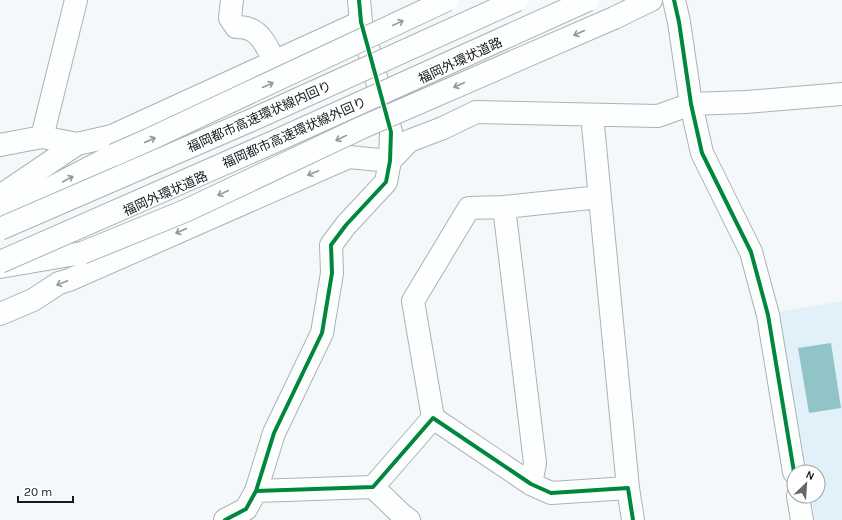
<svg xmlns="http://www.w3.org/2000/svg" width="842" height="520" font-family="Karla,'Noto Sans JP',sans-serif">
	<rect width="100%" height="100%" fill="#f4f8fb"/>
	<!-- built -->
	<path fill="#e2f0f9" d="M842,301v219h-27l-4,-24h7v-24h-12l-29,-160z"/>
	<!-- water -->
	<path fill="#91c4c7" d="M831,343l10,65 -32,5 -11,-65z"/>
	<g fill="none" stroke-linecap="round" stroke-linejoin="round">
		<!-- minor casing -->
		<g stroke="#acb2b5" stroke-width="24">
			<path id="minor" d="M232,0l-2,18 6,9c4,0 9,0 13,2 13,4 20,22 26,33
				M674,0l5,22 12,82 11,49 49,99 17,63 26,157
				M592,115l36,373
				M42,137l34,-137
				M0,145l42,-8 35,7 35,-8 249,-114
				M390,161l19,-20 34,-13 33,-16 182,4 33,-12 55,-2 96,-8
				M0,202l6,-10 71,-48
				M0,314l33,-14 26,-17 10,-3 280,-123 41,4
				M433,418l-20,-117 56,-93 35,-1
				M531,484l4,-21 -31,-256 96,-10
				M373,487l28,27 8,6
				M256,491l18,-58 48,-100 10,-60 -1,-28 15,-20 40,-43 4,-21 1,-29 -30,-110 -2,-22
				M798,496l4,24
				M225,520l21,-11 10,-18 117,-4 60,-69 98,66 20,9 77,-5 5,32"/>
		</g>
		<!-- highway casing -->
		<g stroke="#acb2b5" stroke-width="24">
			<path id="highway" d="M614,18l37,-18
				M0,222l45,-31 69,-36
				M0,267l82,-14"/>
		</g>
		<!-- minor -->
		<use href="#minor" stroke="#fdfefe" stroke-width="22"/>
		<!-- highway -->
		<use href="#highway" stroke="#fdfefe" stroke-width="22"/>
		<!-- highway-bridge casing -->
		<g stroke="#acb2b5" stroke-width="24" stroke-linecap="butt">
			<path id="highway-bridge" d="M114,155l34,-15 299,-140
				M0,229l254,-110 263,-119
				M82,253l103,-42 178,-84 251,-109
				M0,262l269,-118 319,-144"/>
		</g>
		<!-- highway-bridge -->
		<use href="#highway-bridge" stroke="#fdfefe" stroke-width="22"/>
		<!-- cycleway casing -->
		<g stroke="#fff" stroke-width="6">
			<path id="cycleway" d="M674,0l5,22 12,82 11,49 49,99 17,63 26,157
				M256,491l18,-58 48,-100 10,-60 -1,-28 15,-20 40,-43 4,-21 1,-29 -30,-110 -2,-22
				M225,520l21,-11 10,-18 117,-4 60,-69 98,66 20,9 77,-5 5,32"/>
		</g>
		<!-- cycleway -->
		<use href="#cycleway" stroke="#00873e" stroke-width="4"/>
	</g>
	<!-- one-way arrows -->
	<defs><path id="oneway-shaft" d="M-6 0H5M1.5-3L5.5 0L1.5 3" fill="none" stroke-width="1.6" stroke-linecap="round" stroke-linejoin="round"/></defs>
	<g stroke="#94989a">
		<use href="#oneway-shaft" transform="translate(398 23) rotate(-25)"/>
		<use href="#oneway-shaft" transform="translate(579 33) rotate(156)"/>
		<use href="#oneway-shaft" transform="translate(268 85) rotate(-25)"/>
		<use href="#oneway-shaft" transform="translate(459 85) rotate(156)"/>
		<use href="#oneway-shaft" transform="translate(341 138) rotate(154)"/>
		<use href="#oneway-shaft" transform="translate(150 140) rotate(-24)"/>
		<use href="#oneway-shaft" transform="translate(313 173) rotate(157)"/>
		<use href="#oneway-shaft" transform="translate(68 179) rotate(-28)"/>
		<use href="#oneway-shaft" transform="translate(223 193) rotate(155)"/>
		<use href="#oneway-shaft" transform="translate(181 231) rotate(156)"/>
		<use href="#oneway-shaft" transform="translate(62 283) rotate(158)"/>
	</g>
	<g text-anchor="middle" stroke-width="3.5" stroke-linejoin="round" paint-order="stroke">
		<!-- street labels -->
		<g font-size="13" fill="#141b1f" stroke="#fff">
			<text transform="translate(460 60) rotate(-25)" y="5">福岡外環状道路</text>
			<text transform="translate(259 116) rotate(-24)" y="5">福岡都市高速環状線内回り</text>
			<text transform="translate(294 132) rotate(-24)" y="5">福岡都市高速環状線外回り</text>
			<text transform="translate(165 193) rotate(-24)" y="5">福岡外環状道路</text>
		</g>
	</g>
	<!-- north arrow -->
	<g transform="translate(806 484) rotate(25)"><circle r="19" fill="#ffffff" stroke="#a1a4a5"/>
	<path d="M0-3L7 15L0 10L-7 15Z" fill="#62686c"/>
	<text y="-6" font-size="11" font-weight="bold" text-anchor="middle" fill="#141b1f">N</text>
	</g>
	<!-- scale -->
	<path d="M18 496v6h55v-6" fill="none" stroke="#141b1f" stroke-width="2"/>
	<text x="24" y="496" font-size="12" fill="#141b1f" stroke="#ffffff" stroke-width="3" paint-order="stroke">20 m</text>
</svg>
